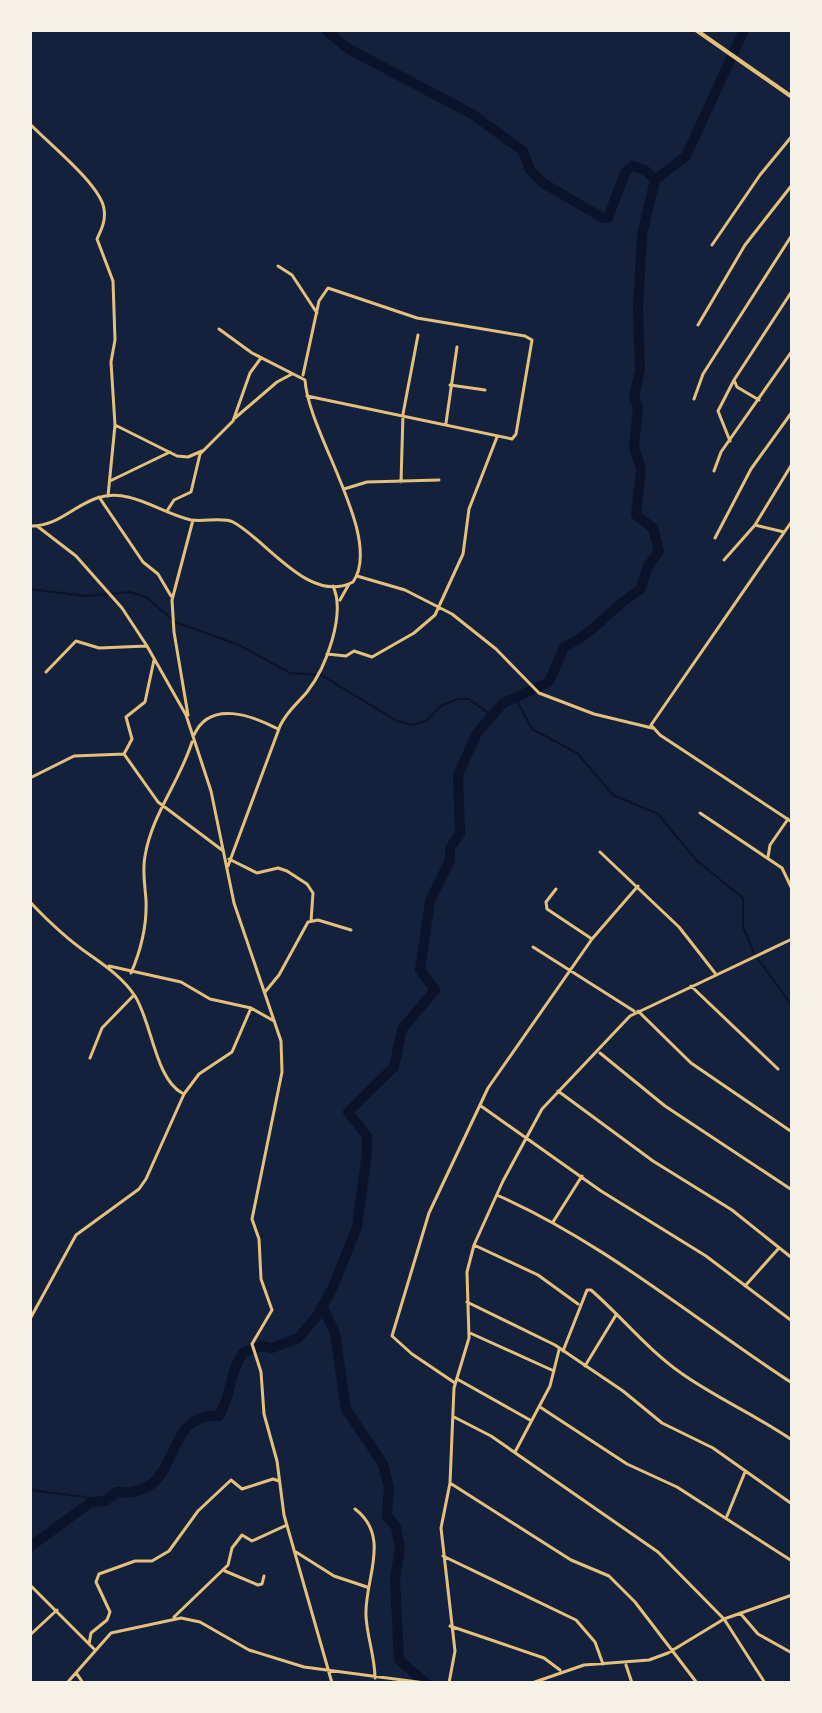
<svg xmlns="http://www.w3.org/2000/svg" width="822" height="1713" font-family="Manrope,sans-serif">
	<rect width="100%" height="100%" fill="#14213d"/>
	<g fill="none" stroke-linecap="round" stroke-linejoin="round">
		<!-- stream -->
		<path stroke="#0b132b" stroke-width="2" d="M30,589l56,7 44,-4 16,5 29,25 64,23 51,28 31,2 76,46 16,4 13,-4 15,-15 16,-7h12l23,17
			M515,697l17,32 45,24 36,42 45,19 39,47 46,37v29l11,26
			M756,956l36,50
			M30,1490l56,7 5,5"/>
		<!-- river -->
		<path stroke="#0b132b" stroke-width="10" d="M326,30l21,18 125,66 51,37 7,19 13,13 60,35h5l17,-45 7,-7 13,4 10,10
			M322,1306l13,27 11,76 37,55 6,23 -2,29 9,11 4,21 -5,32 4,80 27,23
			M30,1547l61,-45 14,-1 12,-9c69,7 41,-80 102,-76 13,-21 10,-45 25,-64l18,-6 10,2 26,-10 19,-22 16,-29 24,-60 10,-74v-17l-19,-24 46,-45 8,-38 33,-39 -15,-20 10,-69 20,-41v-12l10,-14 -2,-59 19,-42 26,-30 46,-21 15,-35c35,-16 43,-38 76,-57l8,-24 11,-15 -6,-23 -17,-13 5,-46 -7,-22 4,-41 -4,-7 6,-30 -2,-60 4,-74 13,-55 31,-24 58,-126"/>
		<!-- minor -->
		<path stroke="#e5c07b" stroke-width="3" d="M30,124c18,19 71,61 74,85 2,12 -3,21 -7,30l16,42 2,59 -4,22 4,63 -7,71
			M712,245l48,-70 32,-39
			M278,266l14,9 25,38
			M698,325l47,-80 47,-60
			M303,375l16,-74 9,-13 89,30 108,18 7,4 -16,94 -4,5 -205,-43
			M450,385l35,5
			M694,399l9,-25 89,-139
			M759,400l-22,-13 -3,-7 58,-89
			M235,418l42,-36 15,-8
			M446,423l11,-76
			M115,425l62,31 11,1 14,-6
			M730,441l-12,-30 16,-31
			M714,471l7,-19 71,-101
			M110,481l60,-29
			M401,482l2,-68 15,-79
			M344,489l23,-7 72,-2
			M99,497l44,65 15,12 13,22
			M167,511l7,-11 17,-8 9,-38 33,-33 17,-48 11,-15
			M792,521l-141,204 9,10 132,87
			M755,525l29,7
			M30,526c27,1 43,-20 67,-28 33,-11 63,15 94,22 13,2 32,-3 42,2 34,18 76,83 120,60 31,-44 -45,-149 -48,-202l-53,-27 -33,-24
			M37,526l39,30 46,52 25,38 39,69 25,76 23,112 47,138 1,31 -30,147 7,20 2,40 11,31 -20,34 9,28 3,42 13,47 7,54 48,168
			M715,538l36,-69 41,-57
			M724,560l31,-35 37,-61
			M357,576l48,14 47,24 44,35 43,44 55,21 58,14
			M340,600l9,-16
			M327,654l19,2 8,-5 18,6 42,-24 21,-18 28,-61 6,-45 28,-72
			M46,672l30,-31 23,7 48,-2
			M188,715l-14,-83 -2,-32 21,-80
			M194,735c16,-36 59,-19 84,-6
			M124,754l8,-15 -6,-22 19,-15 9,-42
			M30,778l44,-22 50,-2 34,48 64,48
			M700,813l82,55 10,21
			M600,852l79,75 36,46
			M768,857l2,-12 18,-26
			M229,859l28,14 21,-5 9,3 20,13 6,9 -2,28
			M228,866l52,-140c7,-15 17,-22 27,-34 19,-24 39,-78 26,-106
			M556,889l-10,13 1,7 45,30
			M30,902c18,19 38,38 60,53 17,12 33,23 45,41 17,27 20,82 47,97
			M533,947l101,64
			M109,966l72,16 29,17 41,9 23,13
			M131,973c10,-23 16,-49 15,-73 -1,-15 -4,-29 -1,-44 7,-42 34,-73 47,-114
			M691,986l87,83
			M265,992l14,-17 29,-53 10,-2 33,10
			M638,1011l53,52 101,69
			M600,1053l65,53 127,84
			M90,1058l12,-30 32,-33
			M558,1091l95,70 79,49 60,48
			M481,1106l120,85 105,65 86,65
			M499,1196c106,47 196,124 293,187
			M553,1222l29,-46
			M474,1245l64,30 40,29
			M745,1286l34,-38
			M467,1302l88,43 68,46 39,32 51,25 79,56
			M30,1319l46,-84 63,-46 7,-10 38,-85 15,-20 33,-22 19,-44
			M470,1333l84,38
			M563,1351l24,-61h4c31,27 56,59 90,83 35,25 75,42 111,67
			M585,1366l31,-51
			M457,1379l73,41
			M455,1383l-43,-29 -20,-18 37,-123 59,-125 104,-149 46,-53
			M540,1407l87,57 50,23 115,74
			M454,1417l37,19 167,116 66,67 41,64
			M515,1452l35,-66 9,-36
			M450,1483l121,77 38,16 26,26 62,81
			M355,1509c37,28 9,71 11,107 1,21 9,41 9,62
			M727,1516l18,-44
			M296,1552l38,24 33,11
			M443,1556l133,64 19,22 8,22
			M225,1571l33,14 4,-1 2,-8
			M30,1585l64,64
			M740,1613l18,21 34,19
			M174,1617l54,-52 4,-17 10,-13 10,6 35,-16
			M450,1626l94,32 16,12
			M30,1635l27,-25
			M89,1644l2,-11 16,-13 3,-8 -14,-30 3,-8 36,-13h17l17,-10 29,-40 33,-31 11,9 31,-10 6,2
			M626,1665l6,18
			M77,1674l6,9
			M67,1683l44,-50 70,-15 19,4 49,28 55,17 121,16
			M154,1683h8
			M449,1683l6,-32 -14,-123 9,-45 4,-95 15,-50 -2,-66 7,-27 29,-64 39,-72 88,-93 162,-77
			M532,1683l52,-18 65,-5 19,-7 56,-34 68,-24"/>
		<!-- secondary -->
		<path stroke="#e5c07b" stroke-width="4" d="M696,30l96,67"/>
	</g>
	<!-- border -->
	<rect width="822" height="1713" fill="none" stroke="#f6f1e7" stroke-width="64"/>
</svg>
